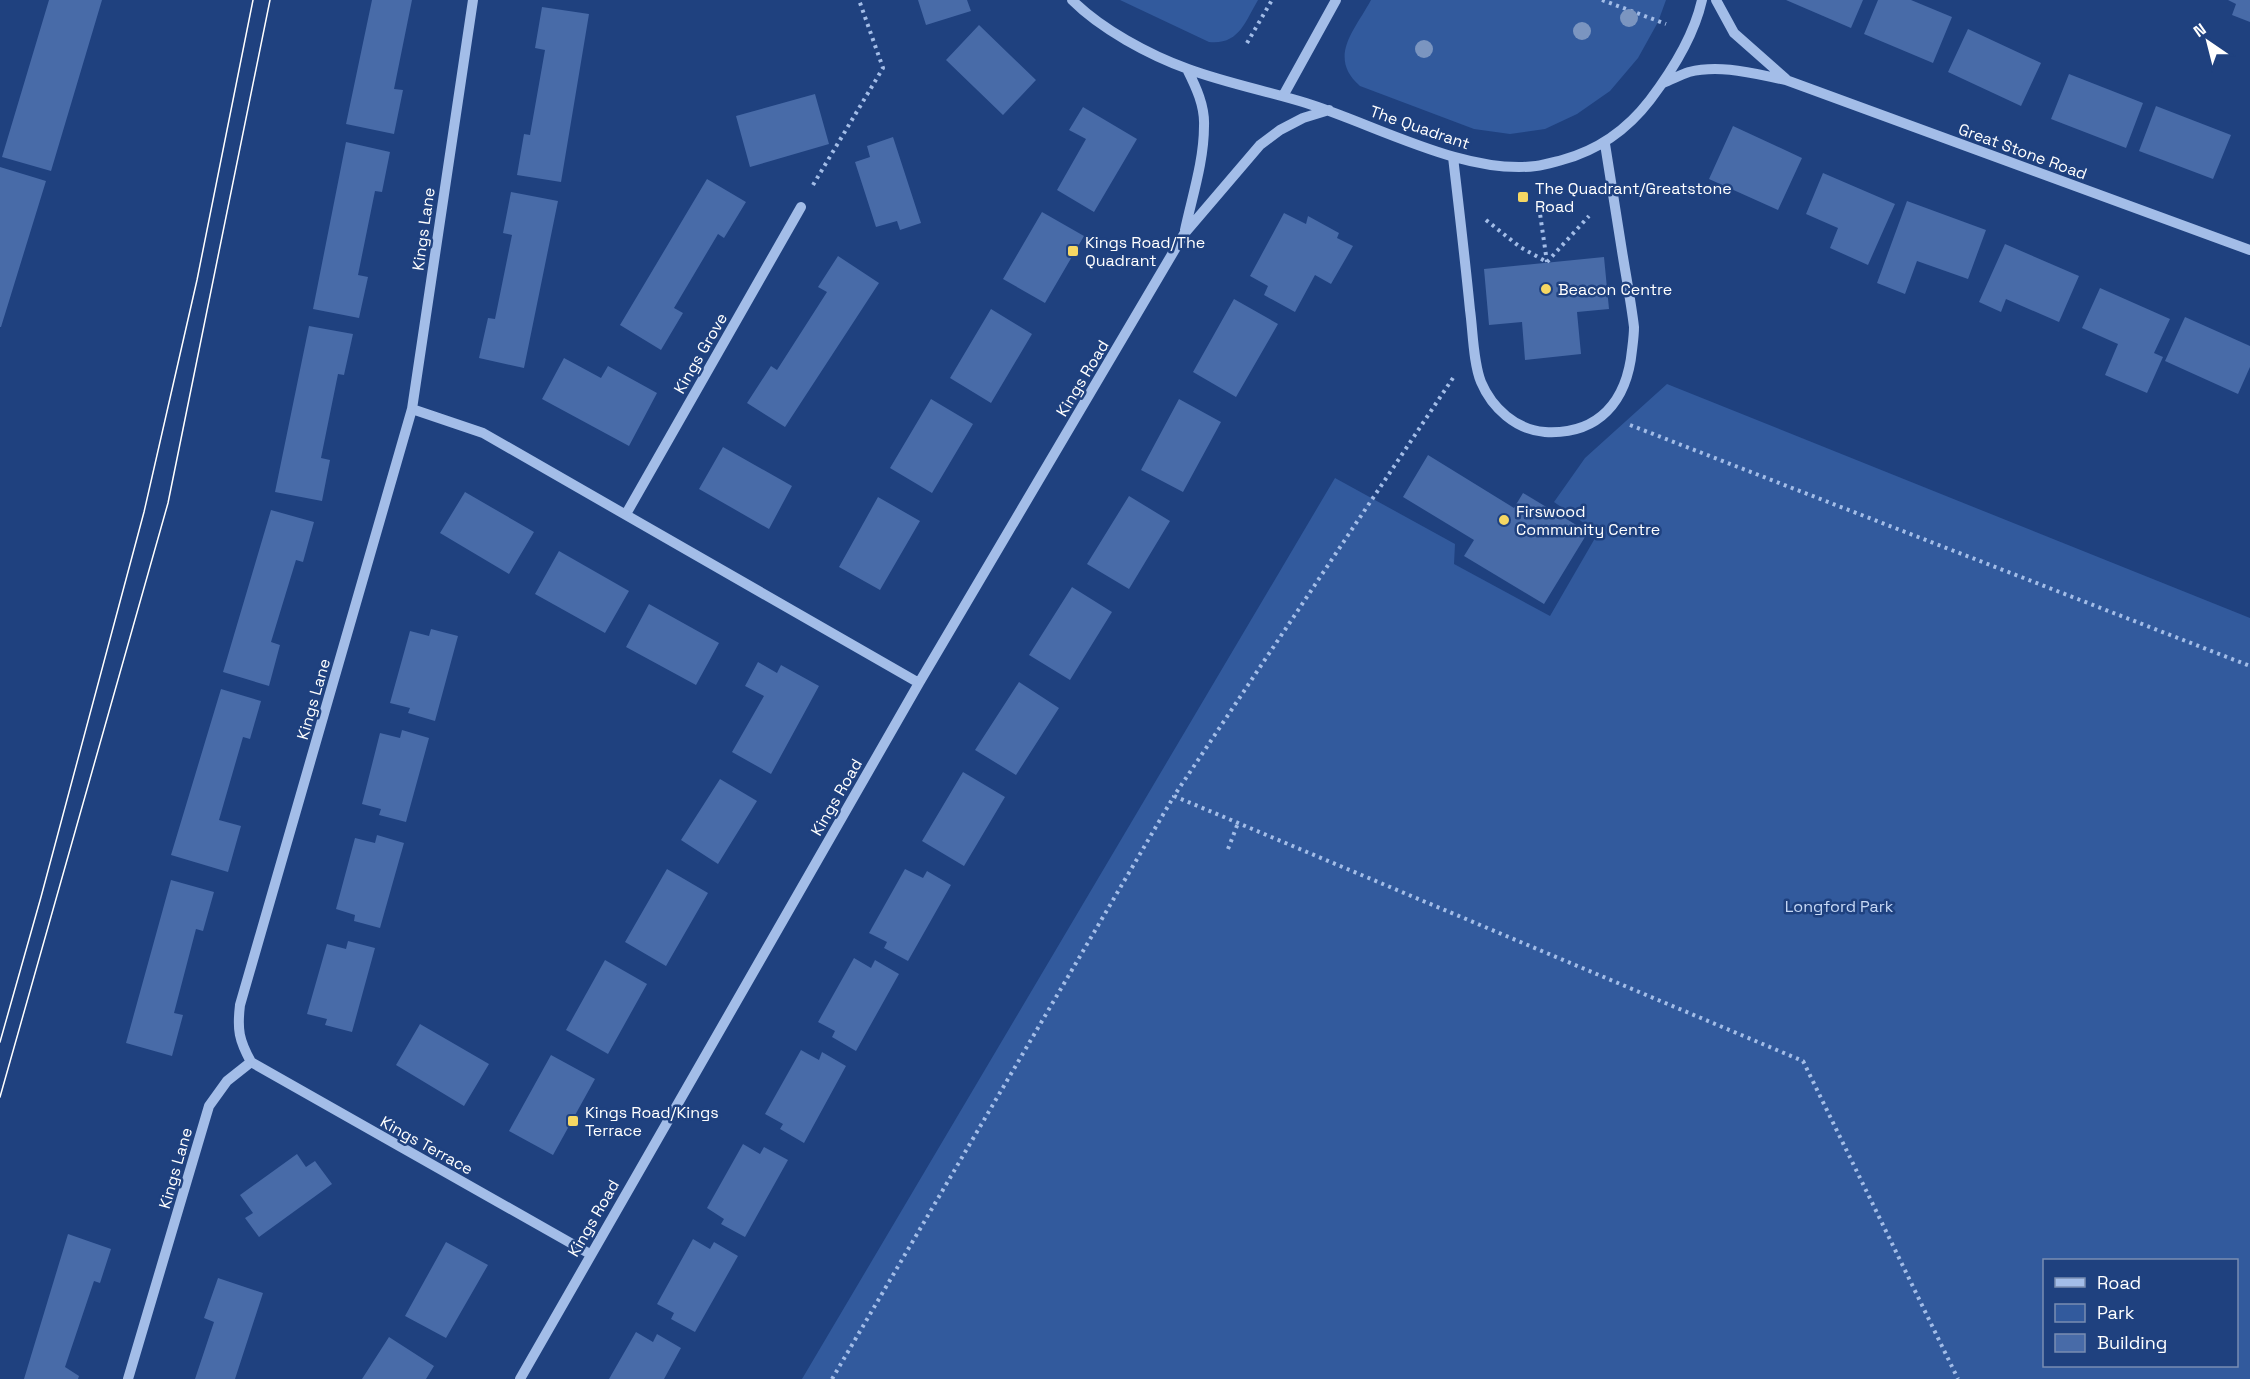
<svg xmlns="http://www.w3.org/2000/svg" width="2250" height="1379" font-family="'Space Grotesk',sans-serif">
	<rect width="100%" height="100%" fill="#1f417f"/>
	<!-- green -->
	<path fill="#325a9d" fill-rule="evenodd" d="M1120,0h138c-13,22 -19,45 -49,42z
		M1371,0h295l-8,22 -20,36 -28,33 -33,23 -32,15 -35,5 -36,-5 -114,-43c-33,-29 -5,-56 11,-86z
		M1667,384l583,234v761h-1448l533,-901 120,66 -1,20 96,52 48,-83 -44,-31 31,-44zM2044,1260h192v106h-192z"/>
	<!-- building -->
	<path fill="#486ba8" d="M49,0h53l-51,171 -49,-14z
		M372,0h40l-18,89 9,1 -9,44 -48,-10z
		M918,0h49l4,11 -45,14z
		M1786,0h77l-12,28z
		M1878,0h33l41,17 -19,46 -69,-29z
		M2228,0h22v22l-18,-7 4,-11z
		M542,7l47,7 -28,168 -44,-7 7,-41 6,1 15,-85 -10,-2z
		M979,25l57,55 -33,35 -57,-55z
		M1968,29l73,34 -20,43 -73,-34z
		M2069,74l74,29 -17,45 -75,-29z
		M815,94l14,50 -79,23 -14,-51z
		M2156,106l75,29 -18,44 -74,-28z
		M1083,107l54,32 -43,73 -37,-22 29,-51 -17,-9z
		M1733,126l69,32 -24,52 -69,-31z
		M893,137l28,86 -21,7 -3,-9 -21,6 -21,-65 15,-5 -3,-11z
		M346,142l44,10 -8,40 -7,-1 -17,84 10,2 -9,41 -46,-9z
		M0,167l46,14 -45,146h-1z
		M1823,173l72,31 -27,61 -38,-17 8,-20 -32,-14z
		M707,179l39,23 -22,36 -6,-4 -44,74 9,5 -22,37 -41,-25z
		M511,192l47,9 -34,167 -45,-10 9,-40 7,1 17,-84 -9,-2z
		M1907,201l79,29 -18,49 -51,-18 -12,33 -28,-11z
		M1042,212l42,24 -39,67 -42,-24z
		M1284,213l22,11 2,-8 31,17 -2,5 16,8 -22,38 -16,-9 -20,37 -31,-17 4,-9 -18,-10z
		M2005,244l74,32 -20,46 -53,-23 -5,13 -22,-10z
		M838,256l41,27 -94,144 -38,-24 24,-37 6,4 50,-78 -9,-5z
		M1604,257l5,52 -32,3 4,42 -56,6 -3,-38 -33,3 -5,-56z
		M2100,288l70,31 -16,34 9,4 -16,36 -42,-18 13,-31 -36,-16z
		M1234,299l44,25 -42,73 -43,-25z
		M991,309l41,25 -41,69 -41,-25z
		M2185,317l65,29v21l-12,27 -73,-33z
		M309,326l44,8 -9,41 -6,-1 -17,84 9,2 -8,41 -47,-9z
		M564,358l37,20 7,-12 49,27 -28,53 -87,-47z
		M931,399l42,25 -41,69 -42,-25z
		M1179,399l42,23 -38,70 -42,-22z
		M723,447l69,39 -23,43 -70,-40z
		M1428,455l86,53 9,-15 65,39 -44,72 -80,-48 10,-16 -71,-43z
		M465,492l69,40 -25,42 -69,-41z
		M1129,496l41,25 -41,68 -42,-25z
		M878,497l42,24 -40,69 -41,-23z
		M271,510l43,12 -11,40 -7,-2 -25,82 9,3 -11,41 -46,-14z
		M559,551l70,40 -24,42 -70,-39z
		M1072,587l40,25 -42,68 -41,-25z
		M649,604l70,39 -23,42 -70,-38z
		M431,629l27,7 -23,85 -27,-8 2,-5 -20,-5 20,-72 19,5z
		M758,662l19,11 4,-8 38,21 -48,88 -39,-22 32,-56 -19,-10z
		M1019,682l40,26 -43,67 -41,-25z
		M221,689l40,12 -11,38 -7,-2 -24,83 22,6 -13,46 -57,-17z
		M402,730l27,8 -23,84 -27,-7 2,-6 -19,-5 18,-71 20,5z
		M963,772l42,25 -41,69 -42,-25z
		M720,779l37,22 -39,63 -37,-24z
		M377,835l27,8 -24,85 -26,-7 1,-6 -19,-6 19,-71 20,5z
		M667,869l41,24 -42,73 -41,-24z
		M905,869l18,9 4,-7 24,14 -43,76 -24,-13 3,-6 -18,-9z
		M171,880l43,12 -11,39 -7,-2 -22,84 9,2 -11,41 -46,-13z
		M348,941l27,7 -23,84 -27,-7 2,-6 -20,-5 20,-70 19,5z
		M854,958l17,10 4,-8 24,14 -43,77 -24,-14 3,-6 -17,-9z
		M605,960l42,24 -39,70 -42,-24z
		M420,1024l69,40 -25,42 -68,-41z
		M801,1050l18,10 3,-8 24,14 -42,77 -24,-14 3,-5 -18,-10z
		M551,1055l44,24 -42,76 -44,-24z
		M743,1144l17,10 4,-7 24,13 -43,77 -24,-13 3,-5 -17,-11z
		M297,1154l9,13 9,-6 17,23 -73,53 -14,-19 8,-5 -13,-18z
		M68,1234l43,15 -11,34 -6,-2 -29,86 14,9 -1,3h-54z
		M693,1239l17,10 4,-7 24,14 -43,76 -24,-13 3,-6 -17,-9z
		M446,1242l42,23 -42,73 -41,-22z
		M218,1278l45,15 -28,86h-40l19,-57 -10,-4z
		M636,1332l17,10 4,-8 24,14 -17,31h-55z
		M389,1337l45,29 -8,13h-64z"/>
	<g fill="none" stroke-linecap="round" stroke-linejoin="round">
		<!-- path -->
		<path stroke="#a3bde8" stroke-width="4" stroke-dasharray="3 4.5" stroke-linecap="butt" d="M1602,0l64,24
			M1247,43l25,-43
			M813,185l70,-117 -24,-68
			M1538,200l9,62
			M1486,220l34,27 27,15
			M1547,262l42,-46
			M1453,378l-279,418 629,265 155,318
			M1630,425l620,241
			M1228,849l10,-26
			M832,1379l342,-583"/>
		<!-- minor -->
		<path stroke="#a3bde8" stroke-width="10" d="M1072,0c29,29 77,55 116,69 38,14 79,22 118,34 68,21 158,72 230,63 8,-1 18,-4 26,-6 37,-10 65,-30 88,-60 22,-29 44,-64 52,-100
			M1716,0l18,33 52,46
			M1663,83c8,-3 17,-8 26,-11 32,-8 66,2 97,8l464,170
			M1283,96l53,-96
			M1453,157c6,51 12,102 17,153 3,21 3,52 11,72 11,26 35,48 64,50 54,3 82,-31 87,-82 1,-8 2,-15 2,-23 -3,-25 -8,-51 -12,-76 -6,-36 -11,-71 -17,-107
			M1185,230c7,-33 19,-69 19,-104 1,-20 -8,-39 -17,-57
			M412,409l71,24 436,250
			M626,514l175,-307
			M251,1062c-12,-22 -14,-32 -11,-57l172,-596 61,-409
			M251,1062l339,192
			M128,1379l81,-273 18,-25 24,-19
			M520,1379l399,-696 265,-449 76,-89 20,-15 23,-12 26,-8"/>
		<!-- tram -->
		<path stroke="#fff" stroke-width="1.5" d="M0,1042l41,-145 103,-385 53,-232 56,-280
			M0,1097l168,-594 102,-503"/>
	</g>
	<!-- trees -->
	<g fill="#7b95c0">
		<circle cx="1629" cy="18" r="9"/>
		<circle cx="1582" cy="31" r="9"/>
		<circle cx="1424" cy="49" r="9"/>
	</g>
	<!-- markers -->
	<g fill="#f5d763" stroke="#1f417f" stroke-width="2">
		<rect x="1517" y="191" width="12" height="12" rx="3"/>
		<rect x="1067" y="245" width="12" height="12" rx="3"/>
		<circle cx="1546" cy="289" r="6"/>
		<circle cx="1504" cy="520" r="6"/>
		<rect x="567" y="1115" width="12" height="12" rx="3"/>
	</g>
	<g text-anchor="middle" stroke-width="5" stroke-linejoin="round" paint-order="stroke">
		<!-- street labels -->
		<g font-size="16" fill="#fff" stroke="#1f417f">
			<text transform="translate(1420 127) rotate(19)" y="6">The Quadrant</text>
			<text transform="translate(2023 151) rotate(20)" y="6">Great Stone Road</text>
			<text transform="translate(423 229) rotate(-82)" y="6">Kings Lane</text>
			<text transform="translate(700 353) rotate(-60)" y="6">Kings Grove</text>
			<text transform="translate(1082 378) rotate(-59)" y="6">Kings Road</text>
			<text transform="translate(313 699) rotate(-74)" y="6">Kings Lane</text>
			<text transform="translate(836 797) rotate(-60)" y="6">Kings Road</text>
			<text transform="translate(427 1145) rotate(29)" y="6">Kings Terrace</text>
			<text transform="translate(175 1168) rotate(-74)" y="6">Kings Lane</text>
			<text transform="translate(593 1218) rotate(-60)" y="6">Kings Road</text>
		</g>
		<!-- poi labels -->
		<g font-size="16" fill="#fff" stroke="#1f417f" text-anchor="start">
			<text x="1535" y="194">The Quadrant/Greatstone<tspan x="1535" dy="18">Road</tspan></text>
			<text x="1085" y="248">Kings Road/The<tspan x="1085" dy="18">Quadrant</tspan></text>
			<text x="1558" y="295">Beacon Centre</text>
			<text x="1516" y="517">Firswood<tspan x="1516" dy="18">Community Centre</tspan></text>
			<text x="585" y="1118">Kings Road/Kings<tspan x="585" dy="18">Terrace</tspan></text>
		</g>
		<!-- park labels -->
		<g font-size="16" fill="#c7d9f6" stroke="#1f417f">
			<text x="1839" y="912">Longford Park</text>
		</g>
	</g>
	<!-- legend -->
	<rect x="2043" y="1259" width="195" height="108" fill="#1f417f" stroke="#798db2" stroke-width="1.5"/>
	<rect x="2055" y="1278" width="30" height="9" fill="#a3bde8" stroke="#798db2" stroke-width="1.5"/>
	<text x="2097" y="1289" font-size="18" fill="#ffffff">Road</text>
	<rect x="2055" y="1304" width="30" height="18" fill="#325a9d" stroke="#798db2" stroke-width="1.5"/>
	<text x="2097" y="1319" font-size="18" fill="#ffffff">Park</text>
	<rect x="2055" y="1334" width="30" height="18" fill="#486ba8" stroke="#798db2" stroke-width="1.5"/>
	<text x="2097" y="1349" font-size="18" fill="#ffffff">Building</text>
	<!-- north arrow -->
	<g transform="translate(2208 42) rotate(325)" stroke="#1f417f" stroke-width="4.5" paint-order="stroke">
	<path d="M0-4.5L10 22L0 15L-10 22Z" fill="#ffffff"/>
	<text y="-9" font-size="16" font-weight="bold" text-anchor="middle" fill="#ffffff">N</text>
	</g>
</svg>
